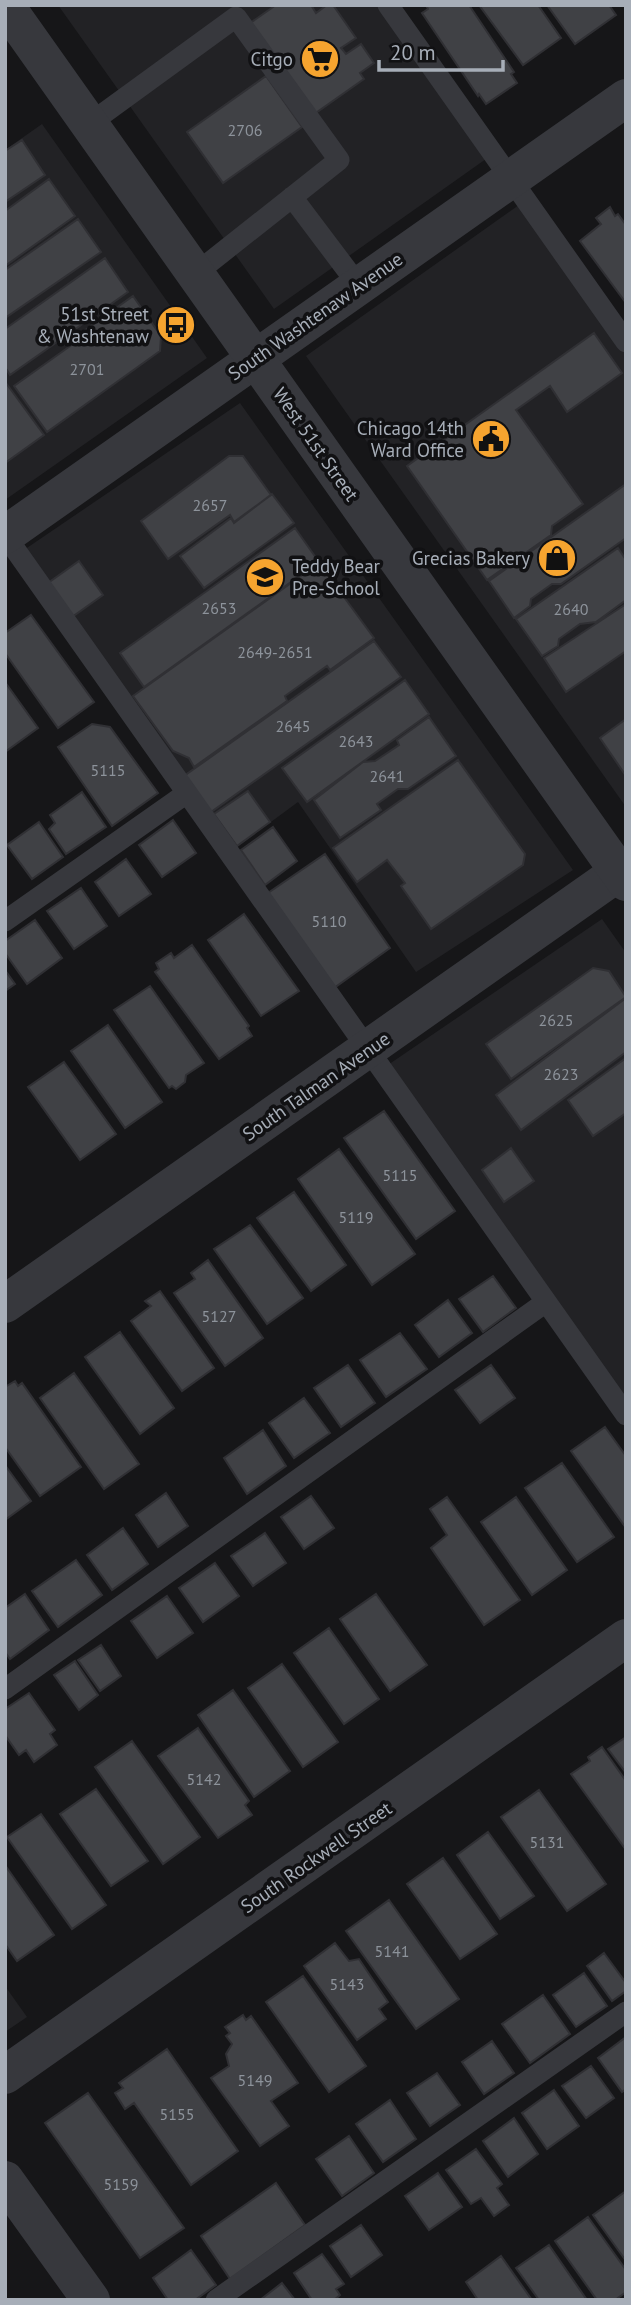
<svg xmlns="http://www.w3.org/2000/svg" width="631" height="2305" font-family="'PT Sans',sans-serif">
	<rect width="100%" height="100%" fill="#161618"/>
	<!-- built -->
	<path fill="#222225" d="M58,5h330l105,149 -219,155z
		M42,124l165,234 -202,142v-350z
		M526,200l100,141v466l-320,-451z
		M240,403l333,467 -157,102 -118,-170 -69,51 -211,-299z
		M602,919l24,34v462l-244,-346z
		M5,1986l22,31 -22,15z"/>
	<!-- building -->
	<path fill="#404145" stroke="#303034" stroke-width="2" d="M276,5h35l5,8 11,-8h6l23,33 -15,10 5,6 15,-10 13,19 -14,10 4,6 -54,38 -64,-91z
		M469,5l45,67 -3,2 6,9 -31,21 -7,-10 -1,2 -56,-83 6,-4 -2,-4z
		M479,5h59l23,33 -38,27z
		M547,5h62l7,10 -41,29z
		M266,76l36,51 -79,56 -36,-51z
		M22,140l23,35 -40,27v-51z
		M49,179l26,37 -70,50v-55z
		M610,207l5,9 3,-2 8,11v78l-46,-62 21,-17 -5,-6z
		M78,219l23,33 -96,66v-48z
		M105,258l23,34 -118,83 -3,-5 -2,1v-42z
		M133,296l28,40 -1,15 -113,81 -33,-46 66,-47 1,-6z
		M594,333l28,40 -55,39 -17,-26 -34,24 67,94 -31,22 -1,9 -64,45 -80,-114z
		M6,383l38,52 -39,28v-79z
		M229,456h14l28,39 -37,27 -4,-7 -62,44 -27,-38z
		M626,484v54l-65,46h-9l-21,15 -1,7 -16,12 -25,-37z
		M272,494l22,29 -90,65 -24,-32 51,-38 3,5z
		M295,528l24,34 -175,125 -24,-34z
		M618,548l8,12v40l-30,22 -16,2 -21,15 -1,7 -16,10 -26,-37z
		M79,561l24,34 -31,22 -24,-34z
		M319,563l55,75 -44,32 -3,-4 -42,30 2,5 -93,66 -5,-9 -16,-7 -40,-55z
		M626,604v47l-60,41 -22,-34z
		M31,615l63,87 -36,26 -53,-75v-20z
		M374,641l27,36 -190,135 -27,-36z
		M405,680l24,34 -122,88 -25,-34z
		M5,682l33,46 -33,24z
		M429,717l27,39 -48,33h-10l-21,15 4,6 -41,28 -26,-38 49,-38 12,-1 24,-16 -2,-5z
		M626,719v57l-26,-38z
		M92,724l18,3 48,66 -46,33 -54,-79z
		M458,760l67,94 -2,11 -92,64 -30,-43 4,-3 -18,-23 -30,22 -24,-34z
		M248,791l22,31 -33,24 -23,-32z
		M82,792l24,35 -40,27 -17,-25 6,-6 -5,-8z
		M173,820l23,33 -34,24 -23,-32z
		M39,822l24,35 -31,22 -25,-34z
		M273,827l24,34 -32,24 -24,-35z
		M325,854l65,94 -56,40 -66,-95z
		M126,859l25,35 -32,22 -24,-34z
		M81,888l26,38 -33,23 -27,-38z
		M244,914l55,77 -38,25 -53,-76z
		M35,920l27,38 -35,26 -22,-31v-12z
		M192,945l57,81 -2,2 5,8 -33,23 -64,-87 4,-3 -3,-6 15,-10 3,5z
		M593,968l16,3 17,26 -115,82 -25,-35z
		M5,970l10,14 -10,7z
		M150,986l54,77 -18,12 -1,7 -9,7 -4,-3 -3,2 -55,-78z
		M626,998v54l-105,78 -25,-35z
		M108,1025l54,77 -37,26 -54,-77z
		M626,1058v55l-33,23 -25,-36z
		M64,1062l52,72 -36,26 -52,-73z
		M384,1111l71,100 -39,28 -72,-101z
		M511,1148l23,33 -30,21 -22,-32z
		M339,1149l76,105 -43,31 -74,-106z
		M294,1192l52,73 -35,26 -54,-73z
		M250,1225l53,73 -36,26 -53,-75z
		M208,1260l55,78 -38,28 -51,-73 21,-14 -4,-6z
		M493,1276l23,32 -33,24 -24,-33z
		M160,1291l54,77 -32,23 -51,-70 20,-15 -6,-5z
		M448,1300l24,33 -33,24 -24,-32z
		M120,1332l54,76 -34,26 -55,-77z
		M400,1333l27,36 -41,28 -26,-37z
		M348,1365l27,38 -34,24 -27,-39z
		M491,1365l24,33 -35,25 -25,-33z
		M74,1373l65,91 -35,25 -64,-91z
		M15,1381l3,5 4,-3 59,84 -41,29 -35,-49v-60z
		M304,1398l26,35 -36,25 -25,-35z
		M605,1427l21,29v72l-55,-77z
		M263,1430l23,36 -39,28 -23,-36z
		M562,1463l52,74 -37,25 -52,-74z
		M5,1465l26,36 -26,19z
		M166,1493l22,33 -30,21 -22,-32z
		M311,1496l23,32 -30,21 -23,-32z
		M447,1497l73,103 -36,25 -53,-77 16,-13 -17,-26z
		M516,1497l51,73 -35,25 -51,-73z
		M123,1528l25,36 -36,26 -25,-35z
		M265,1533l21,30 -33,23 -22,-30z
		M76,1560l26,35 -44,32 -26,-36z
		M215,1563l24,33 -36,26 -24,-34z
		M25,1594l24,36 -39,29 -5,-7v-44z
		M376,1594l51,71 -37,26 -50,-72z
		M167,1596l26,37 -36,25 -26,-37z
		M329,1628l50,71 -35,25 -50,-71z
		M101,1645l20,31 -21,15 -22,-31z
		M75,1661l23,34 -19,15 -25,-35z
		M282,1664l56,78 -35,25 -55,-79z
		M233,1690l57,81 -36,26 -56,-82z
		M29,1693l26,37 -5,4 7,11 -23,17 -8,-12 -7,5 -14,-20v-26z
		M198,1728l51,73 -4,4 7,10 -34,23 -60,-82z
		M626,1737v36l-18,-24z
		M132,1741l68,96 -37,27 -68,-97z
		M602,1747l24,34v69l-55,-76 19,-13 -2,-4z
		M96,1789l52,72 -37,25 -51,-72z
		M539,1790l67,94 -39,27 -66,-94z
		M41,1814l65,91 -34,24 -65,-92z
		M488,1832l46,64 -34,23 -43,-64z
		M443,1858l54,76 -37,25 -53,-75z
		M5,1865l49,70 -37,26 -12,-17z
		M389,1900l70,99 -43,30 -70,-98z
		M335,1943l14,18 10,-2 29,43 -9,7 7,10 -29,21 -53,-74z
		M604,1953l22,30v8l-14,10 -25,-35z
		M584,1973l23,33 -31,21 -23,-32z
		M303,1976l63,90 -37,26 -63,-90z
		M543,1995l27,39 -40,29 -28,-39z
		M243,2015l3,5 5,-4 47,67 -27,18 18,25 -29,20 -49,-68 18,-12 -3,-12 6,-10 -6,-8 4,-3 -5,-6z
		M626,2037v52l-4,3 -24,-34z
		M492,2041l22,32 -30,21 -22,-32z
		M167,2049l71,102 -47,34 -57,-82 -9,6 -10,-16 8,-5 -4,-5z
		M591,2066l23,32 -28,20 -24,-32z
		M437,2073l23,32 -30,21 -23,-33z
		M554,2090l25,36 -32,23 -25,-36z
		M88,2093l96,135 -44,30 -95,-135z
		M390,2100l26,39 -33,23 -27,-38z
		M514,2118l24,36 -30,23 -25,-36z
		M349,2136l25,37 -32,23 -26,-37z
		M476,2149l26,35 -5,4 12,17 -15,11 -13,-18 -10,6 -25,-34z
		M438,2173l24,34 -33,23 -24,-34z
		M276,2183l29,42 -75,54 -29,-43z
		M626,2191v70l-33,-46z
		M588,2217l38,53v22l-11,8h-18l-42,-59z
		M361,2225l21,30 -31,22 -21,-31z
		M549,2245l38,55h-48l-23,-32z
		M191,2250l25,35 -21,15h-27l-15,-22z
		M322,2254l22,30 -8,5 4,6 -6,5h-22l-18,-27z
		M501,2256l31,44h-54l-12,-18z
		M282,2283l13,17h-35z"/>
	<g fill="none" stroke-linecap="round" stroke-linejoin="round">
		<!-- service -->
		<path stroke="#37383d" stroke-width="21" d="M388,5l238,337
			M89,124l147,-107 103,143 -144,114
			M292,197l67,89
			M5,535l621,880
			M5,921l182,-128
			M5,1689l541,-387
			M216,2300l410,-288"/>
		<!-- minor -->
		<path stroke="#37383d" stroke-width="38" d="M5,535l621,-437
			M5,1304l621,-437
			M5,2075l621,-437
			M5,2180l86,120"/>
		<!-- tertiary -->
		<path stroke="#37383d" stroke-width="38" d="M5,5l621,877"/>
	</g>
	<!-- icons -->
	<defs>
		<g id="supermarket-disc" transform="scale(2.0125)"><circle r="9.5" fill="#f6a42f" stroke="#111113"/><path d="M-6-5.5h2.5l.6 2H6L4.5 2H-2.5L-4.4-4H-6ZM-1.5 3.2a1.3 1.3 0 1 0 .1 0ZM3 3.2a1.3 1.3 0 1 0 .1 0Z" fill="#111"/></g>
		<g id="bus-disc" transform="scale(2.0125)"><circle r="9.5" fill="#f6a42f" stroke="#111113"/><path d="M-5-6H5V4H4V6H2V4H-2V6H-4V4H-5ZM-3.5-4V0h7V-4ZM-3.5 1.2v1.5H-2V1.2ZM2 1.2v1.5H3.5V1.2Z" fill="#111"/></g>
		<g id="civic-disc" transform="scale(2.0125)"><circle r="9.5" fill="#f6a42f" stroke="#111113"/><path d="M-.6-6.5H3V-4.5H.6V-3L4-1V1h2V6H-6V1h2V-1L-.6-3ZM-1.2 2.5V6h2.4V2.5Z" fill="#111"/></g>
		<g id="shop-disc" transform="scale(2.0125)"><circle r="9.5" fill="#f6a42f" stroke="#111113"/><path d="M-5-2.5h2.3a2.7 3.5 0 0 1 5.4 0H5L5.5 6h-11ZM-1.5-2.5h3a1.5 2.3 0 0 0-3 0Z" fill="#111"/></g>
		<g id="school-disc" transform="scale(2.0125)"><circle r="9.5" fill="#f6a42f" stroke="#111113"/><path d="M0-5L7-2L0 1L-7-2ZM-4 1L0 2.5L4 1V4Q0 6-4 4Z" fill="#111"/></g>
	</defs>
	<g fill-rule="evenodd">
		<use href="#supermarket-disc" x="320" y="59"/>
		<use href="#bus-disc" x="176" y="325"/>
		<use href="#civic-disc" x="491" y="439"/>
		<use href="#shop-disc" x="557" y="558"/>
		<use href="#school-disc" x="265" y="577"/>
	</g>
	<g text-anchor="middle" stroke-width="7" stroke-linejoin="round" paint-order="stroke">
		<!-- number labels -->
		<g font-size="16" fill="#8d939b">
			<text x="245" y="136">2706</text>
			<text x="87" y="375">2701</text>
			<text x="210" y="511">2657</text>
			<text x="219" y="614">2653</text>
			<text x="571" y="615">2640</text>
			<text x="275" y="658">2649-2651</text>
			<text x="293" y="732">2645</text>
			<text x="356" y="747">2643</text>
			<text x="108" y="776">5115</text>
			<text x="387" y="782">2641</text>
			<text x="329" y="927">5110</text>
			<text x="556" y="1026">2625</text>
			<text x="561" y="1080">2623</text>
			<text x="400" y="1181">5115</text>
			<text x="356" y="1223">5119</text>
			<text x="219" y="1322">5127</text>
			<text x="204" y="1785">5142</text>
			<text x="547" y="1848">5131</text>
			<text x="392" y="1957">5141</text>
			<text x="347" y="1990">5143</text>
			<text x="255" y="2086">5149</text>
			<text x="177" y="2120">5155</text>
			<text x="121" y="2190">5159</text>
		</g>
		<!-- poi labels -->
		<g font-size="19" fill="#a7aeb8" stroke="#111113" text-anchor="end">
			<text x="293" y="66">Citgo</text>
			<text x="149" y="321">51st Street<tspan x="149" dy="22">&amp; Washtenaw</tspan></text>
			<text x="464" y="435">Chicago 14th<tspan x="464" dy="22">Ward Office</tspan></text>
			<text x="530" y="565">Grecias Bakery</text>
			<text x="292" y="573" text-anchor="start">Teddy Bear<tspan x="292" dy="22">Pre-School</tspan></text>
		</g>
		<!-- street labels -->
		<g font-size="19" fill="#a7aeb8" stroke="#111113">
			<text transform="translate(315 316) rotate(-35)" y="7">South Washtenaw Avenue</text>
			<text transform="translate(316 444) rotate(55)" y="7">West 51st Street</text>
			<text transform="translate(316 1086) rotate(-35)" y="7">South Talman Avenue</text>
			<text transform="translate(316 1857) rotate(-35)" y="7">South Rockwell Street</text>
		</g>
	</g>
	<!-- border -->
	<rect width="631" height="2305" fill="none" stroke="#a7aeb8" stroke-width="14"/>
	<!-- scale -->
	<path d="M379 60v10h124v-10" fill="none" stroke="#a7aeb8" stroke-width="3.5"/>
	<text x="390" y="60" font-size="21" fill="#a7aeb8" stroke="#111113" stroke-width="5" paint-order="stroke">20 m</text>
</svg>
